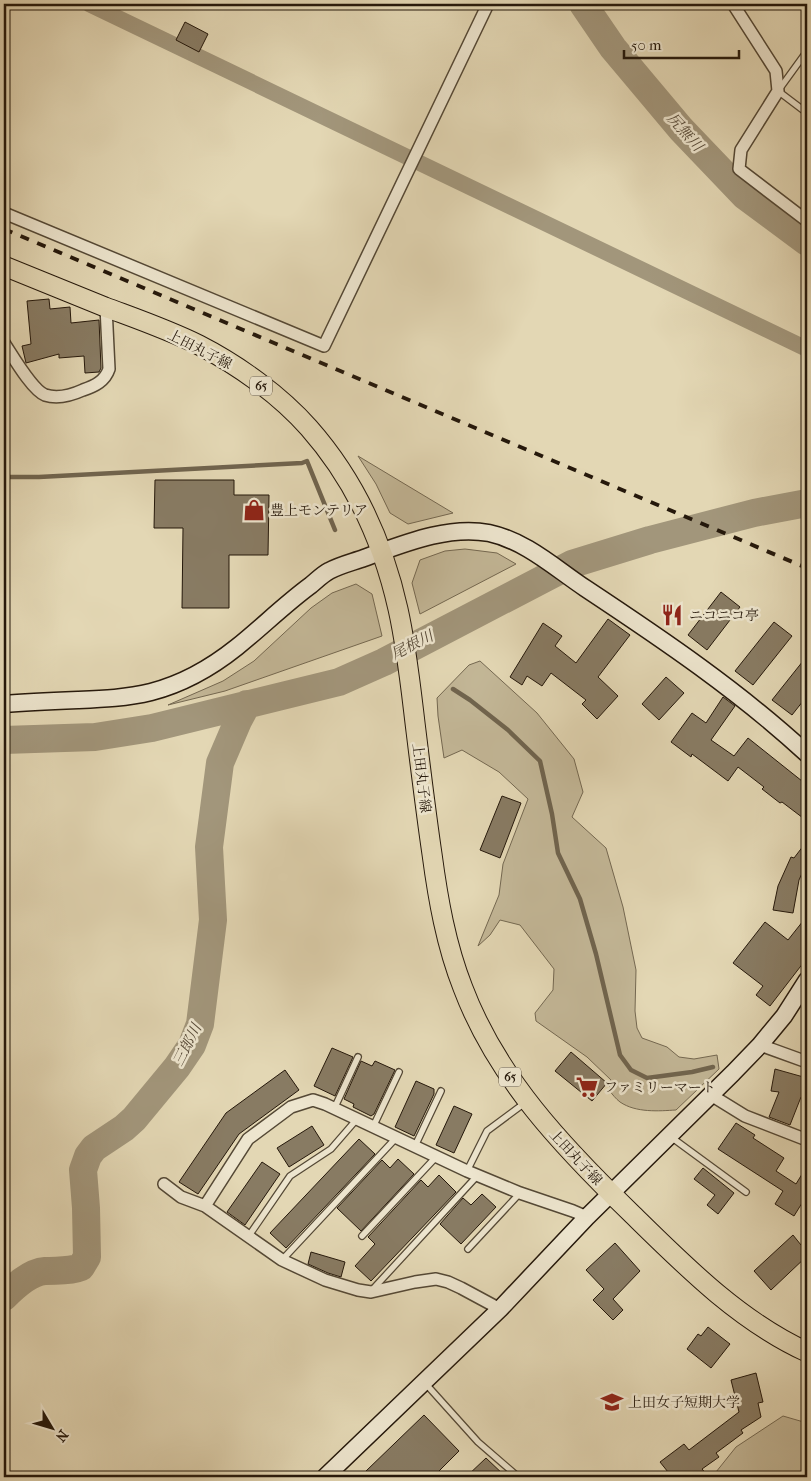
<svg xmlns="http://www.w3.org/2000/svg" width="811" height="1481" font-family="'IM FELL French Canon','Noto Serif JP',serif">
	<rect width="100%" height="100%" fill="#e3d7b4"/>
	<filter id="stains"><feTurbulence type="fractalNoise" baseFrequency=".004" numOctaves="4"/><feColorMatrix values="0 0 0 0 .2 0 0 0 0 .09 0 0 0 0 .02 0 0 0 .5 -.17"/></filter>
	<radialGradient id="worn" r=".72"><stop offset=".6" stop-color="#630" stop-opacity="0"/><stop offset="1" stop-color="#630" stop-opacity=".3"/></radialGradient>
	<!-- green -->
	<path fill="#c3b797" stroke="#746851" d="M358,456l95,57 -45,11 -18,-11 -14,-29z
		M465,549l32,4 19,11 -96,50 -8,-31 8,-23 25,-9z
		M356,584l16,10 10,42 -157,55 -57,14 55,-24 31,-20 57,-53 21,-15z
		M480,661l57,52 37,46 9,33 -11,25 34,31 17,59 13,63 -1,41 2,17 5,10 25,9 12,10 15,2 23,-4 2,14 -43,41c-17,1 -40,3 -56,-8 -4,-3 -8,-8 -11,-12l2,-10 -24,-23 -51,-36 -1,-8 18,-23 1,-21 -34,-44 -20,-5 -10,15 -12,11 21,-51 4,-31 25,-65 -29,-27 -37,-22 -18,8 -6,-42 -1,-18 32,-33z
		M783,1416l24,7v54h-95l24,-30z"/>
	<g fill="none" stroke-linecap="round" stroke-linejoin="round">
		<!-- stream -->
		<path stroke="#70644e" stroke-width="4.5" d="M4,477h35l263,-14 5,-2 28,69
			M453,689l17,11 38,30 32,31 12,53 6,39 22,46 16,55 24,101 11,15 16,8 45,-6 21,-5"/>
		<!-- canal -->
		<path stroke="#a2967b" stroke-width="16" d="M89,4l718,345"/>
		<!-- river -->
		<path stroke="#a2967b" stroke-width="28" d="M583,4l30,44 68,81 64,67 62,46
			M4,740l91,-3 57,-9 187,-46 45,-20 188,-98 78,-24 104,-27 53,-10
			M4,1297c10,-10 26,-25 41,-26 12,-1 24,1 36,-4l6,-10 -1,-49 -3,-38 5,-14 6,-8 30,-20 10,-9 43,-52 15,-22 8,-21 13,-104 -4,-73 11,-84 18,-42 9,-17"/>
	</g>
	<!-- building -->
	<path fill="#887b63" stroke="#25180b" d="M185,22l23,12 -9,18 -23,-12z
		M49,299l1,10 20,-2 1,16 28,-3 2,48 -2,4 -14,1 -1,-17 -25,2v-4l-33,9 -4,-17 9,-2 -4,-43z
		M155,480h79v15h35l-1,60h-39v53h-47l1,-80h-29z
		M721,592l19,15 -33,43 -19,-15z
		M608,619l22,16 -32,42 20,19 -21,23 -15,-15 4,-4 -35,-27 -9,13 -15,-10 -5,9 -12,-8 33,-54 19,13 -7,10 21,17z
		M774,622l18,14 -39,49 -18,-14z
		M807,656v40l-15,19 -20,-15z
		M666,677l18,16 -25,27 -17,-16z
		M723,697l12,9 -24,34 23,16 14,-18 59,47v36l-25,-19 -2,1 -18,-14 2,-2 -26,-20 -10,14 -36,-27 -1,3 -20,-15 21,-29 14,10z
		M502,796l19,7 -21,55 -20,-8z
		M807,841v21l-8,18 -6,33 -20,-3 5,-24 13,-29 3,1z
		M807,916v42l-37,48 -14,-11 7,-9 -30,-23 32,-41 23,18z
		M332,1048l21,9 -18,39 -21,-10z
		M571,1052l36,31 -15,18 -37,-30z
		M361,1061l11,5 3,-5 20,9 -21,44 -3,2 -18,-9 1,-3 -10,-5z
		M775,1069l32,9v21l-6,-2 -11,28 -21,-8 10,-25 -8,-1z
		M285,1070l14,20 -60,44 -41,60 -19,-12 47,-69z
		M416,1081l18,8v5l-20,42 -19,-9z
		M454,1106l18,8 -18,39 -18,-8z
		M736,1123l19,12 -2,3 31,20 -8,13 20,13 11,-18v29l-13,21 -19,-12 8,-13 -65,-42z
		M312,1126l12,19 -35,22 -12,-19z
		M359,1139l16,15 -89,94 -16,-15z
		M398,1159l16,15 -53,57 -24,-23 45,-48 8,8z
		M262,1162l18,12 -35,51 -18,-13z
		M703,1168l31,25 -16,21 -11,-9 8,-10 -21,-16z
		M439,1175l17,17 -85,89 -16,-15 20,-22 -7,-7 53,-57 7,7z
		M482,1194l14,13 -35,37 -21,-20 23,-26 8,7z
		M793,1235l8,10 6,-7v18l-36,34 -17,-19z
		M615,1243l25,28 -27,28 10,11 -10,10 -20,-20 11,-11 -18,-19z
		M311,1252l34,10 -4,15 -13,-4 -20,-9z
		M708,1327l22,17 -19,24 -24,-19 11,-15 3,2z
		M756,1373l7,29 -5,1 3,14 -20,13 2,3 -27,20 3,4 -17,12 7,8h-37l-12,-15 24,-18 5,6 50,-38 -8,-32z
		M424,1415l35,36 -26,26h-61l-6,-6z
		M486,1458l20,19h-40z"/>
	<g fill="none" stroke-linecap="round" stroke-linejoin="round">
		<!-- lane casing -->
		<g stroke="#544835" stroke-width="8">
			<path id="lane" d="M807,51l-29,40 29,22
				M334,1109l24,-52
				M373,1127l26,-55
				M671,1137l75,55
				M415,1146l26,-55
				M467,1171l20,-40 39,-29
				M362,1236l75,-80
				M248,1237l42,-61 41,-27 26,-30
				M468,1249l52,-56
				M282,1260l114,-122
				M373,1289l105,-114
				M425,1383l53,59 37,32 1,3
				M632,1477l19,-2"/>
		</g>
		<!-- street casing -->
		<g stroke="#544835" stroke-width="14">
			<path id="street" d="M733,4l43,67 2,20 -37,59 -2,19 68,52
				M4,213l320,133 164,-342
				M4,343c8,12 28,47 41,52 12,4 27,0 38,-5 12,-4 22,-9 26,-21l-3,-62
				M760,1045l47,17
				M711,1095l34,21 62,24
				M164,1184l17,13 24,9
				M500,1309l-39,-21 -13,-6 -12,-3 -21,3 -44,10 -13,-2 -33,-10 -43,-20 -77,-54 43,-67 43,-32 22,-7 12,4 142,67 53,22 53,18 14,6"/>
		</g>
		<!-- secondary casing -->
		<g stroke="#25180b" stroke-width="19">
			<path id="secondary" d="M4,704c24,-2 49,-3 74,-4 24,-1 49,-2 73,-8 31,-8 61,-25 86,-45 25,-20 48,-43 74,-62 6,-5 12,-11 18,-14 11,-6 24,-9 35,-13 39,-14 84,-33 125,-25 37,8 66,35 96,55 77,51 154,103 222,166
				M325,1477l175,-168 87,-92 146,-144 27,-28 24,-29 23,-36"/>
		</g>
		<!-- primary casing -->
		<g stroke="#25180b" stroke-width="21">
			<path id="primary" d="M4,266c34,14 67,27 101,41 32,12 64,23 94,38 39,20 81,50 110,83 45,51 74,114 89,181 9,40 13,81 18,122 5,41 10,82 16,123 6,45 14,91 31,134 34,90 100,159 168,225 53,52 108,108 176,139"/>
		</g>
		<!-- lane -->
		<use href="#lane" stroke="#ede5ce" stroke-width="5.5"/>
		<!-- street -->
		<use href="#street" stroke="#ede5ce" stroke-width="11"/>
		<!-- secondary -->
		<use href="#secondary" stroke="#ede5ce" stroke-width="16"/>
		<!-- primary -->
		<use href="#primary" stroke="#e3d7b4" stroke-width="19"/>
		<!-- rail -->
		<path stroke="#25180b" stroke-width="4" stroke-dasharray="9 9" stroke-linecap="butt" d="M4,229l803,339"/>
	</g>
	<!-- icons -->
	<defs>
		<g id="shop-bare" transform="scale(1.725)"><path d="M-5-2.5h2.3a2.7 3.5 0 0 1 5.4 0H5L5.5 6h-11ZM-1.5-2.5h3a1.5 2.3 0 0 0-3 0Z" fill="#8f2418" stroke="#ede5ce" stroke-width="2.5" paint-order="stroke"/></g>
		<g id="restaurant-bare" transform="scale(1.725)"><path d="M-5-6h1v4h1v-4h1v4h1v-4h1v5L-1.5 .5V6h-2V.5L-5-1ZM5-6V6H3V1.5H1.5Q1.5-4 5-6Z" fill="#8f2418" stroke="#ede5ce" stroke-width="2.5" paint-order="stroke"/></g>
		<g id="supermarket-bare" transform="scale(1.725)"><path d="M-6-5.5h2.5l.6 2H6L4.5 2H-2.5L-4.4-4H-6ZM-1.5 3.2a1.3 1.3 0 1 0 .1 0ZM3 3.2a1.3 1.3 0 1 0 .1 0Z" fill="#8f2418" stroke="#ede5ce" stroke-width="2.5" paint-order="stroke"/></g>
		<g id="university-bare" transform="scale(1.725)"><path d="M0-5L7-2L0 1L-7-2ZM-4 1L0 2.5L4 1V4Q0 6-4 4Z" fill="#8f2418" stroke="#ede5ce" stroke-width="2.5" paint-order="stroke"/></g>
	</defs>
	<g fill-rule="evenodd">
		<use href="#shop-bare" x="254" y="510"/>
		<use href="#restaurant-bare" x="672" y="615"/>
		<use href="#supermarket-bare" x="587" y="1087"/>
		<use href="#university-bare" x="612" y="1402"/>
	</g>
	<g text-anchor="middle" stroke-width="5" stroke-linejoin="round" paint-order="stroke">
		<!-- shield labels -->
		<g fill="#ede5ce" stroke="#615646" stroke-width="1">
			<rect x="250" y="376.5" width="22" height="19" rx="4"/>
			<rect x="499" y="1067.5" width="22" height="19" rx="4"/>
		</g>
		<g font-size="12" font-weight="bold" fill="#25180b">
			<text x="261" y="390">65</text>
			<text x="510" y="1081">65</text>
		</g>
		<!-- street labels -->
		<g font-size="14" fill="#25180b" stroke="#ede5ce">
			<text transform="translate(200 349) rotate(27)" y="5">上田丸子線</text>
			<text transform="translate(422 778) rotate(83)" y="5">上田丸子線</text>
			<text transform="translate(576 1157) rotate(47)" y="5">上田丸子線</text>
		</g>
		<!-- poi labels -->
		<g font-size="14" fill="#25180b" stroke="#ede5ce" text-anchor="start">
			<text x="270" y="515">豊上モンテリア</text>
			<text x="689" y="620">ニコニコ亭</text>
			<text x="604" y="1092">ファミリーマート</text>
			<text x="628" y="1407">上田女子短期大学</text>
		</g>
		<!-- water labels -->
		<g font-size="15" font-style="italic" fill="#574a38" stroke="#ede5ce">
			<text transform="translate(685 132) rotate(48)" y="5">尻無川</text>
			<text transform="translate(412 645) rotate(-27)" y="5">尾根川</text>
			<text transform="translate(187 1045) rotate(-63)" y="5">三郎川</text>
		</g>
	</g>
	<!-- margin -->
	<rect width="811" height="1481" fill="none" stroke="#e3d7b4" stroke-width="20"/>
	<rect x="5" y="5" width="801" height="1471" fill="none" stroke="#25180b" stroke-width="2.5"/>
	<rect x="10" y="10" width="791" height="1461" fill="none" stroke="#25180b"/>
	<!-- north arrow -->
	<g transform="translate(52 1428) rotate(128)" stroke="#ede5ce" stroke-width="4" paint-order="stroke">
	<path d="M0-4L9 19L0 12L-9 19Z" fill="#25180b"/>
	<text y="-8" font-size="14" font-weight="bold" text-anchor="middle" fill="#25180b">N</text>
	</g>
	<!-- scale -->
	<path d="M624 50v8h115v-8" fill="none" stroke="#25180b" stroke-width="2.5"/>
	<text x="631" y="50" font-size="15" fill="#25180b" stroke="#ede5ce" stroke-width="4" paint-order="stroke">50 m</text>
	<rect width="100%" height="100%" filter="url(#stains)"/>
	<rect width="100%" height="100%" fill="url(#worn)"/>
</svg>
